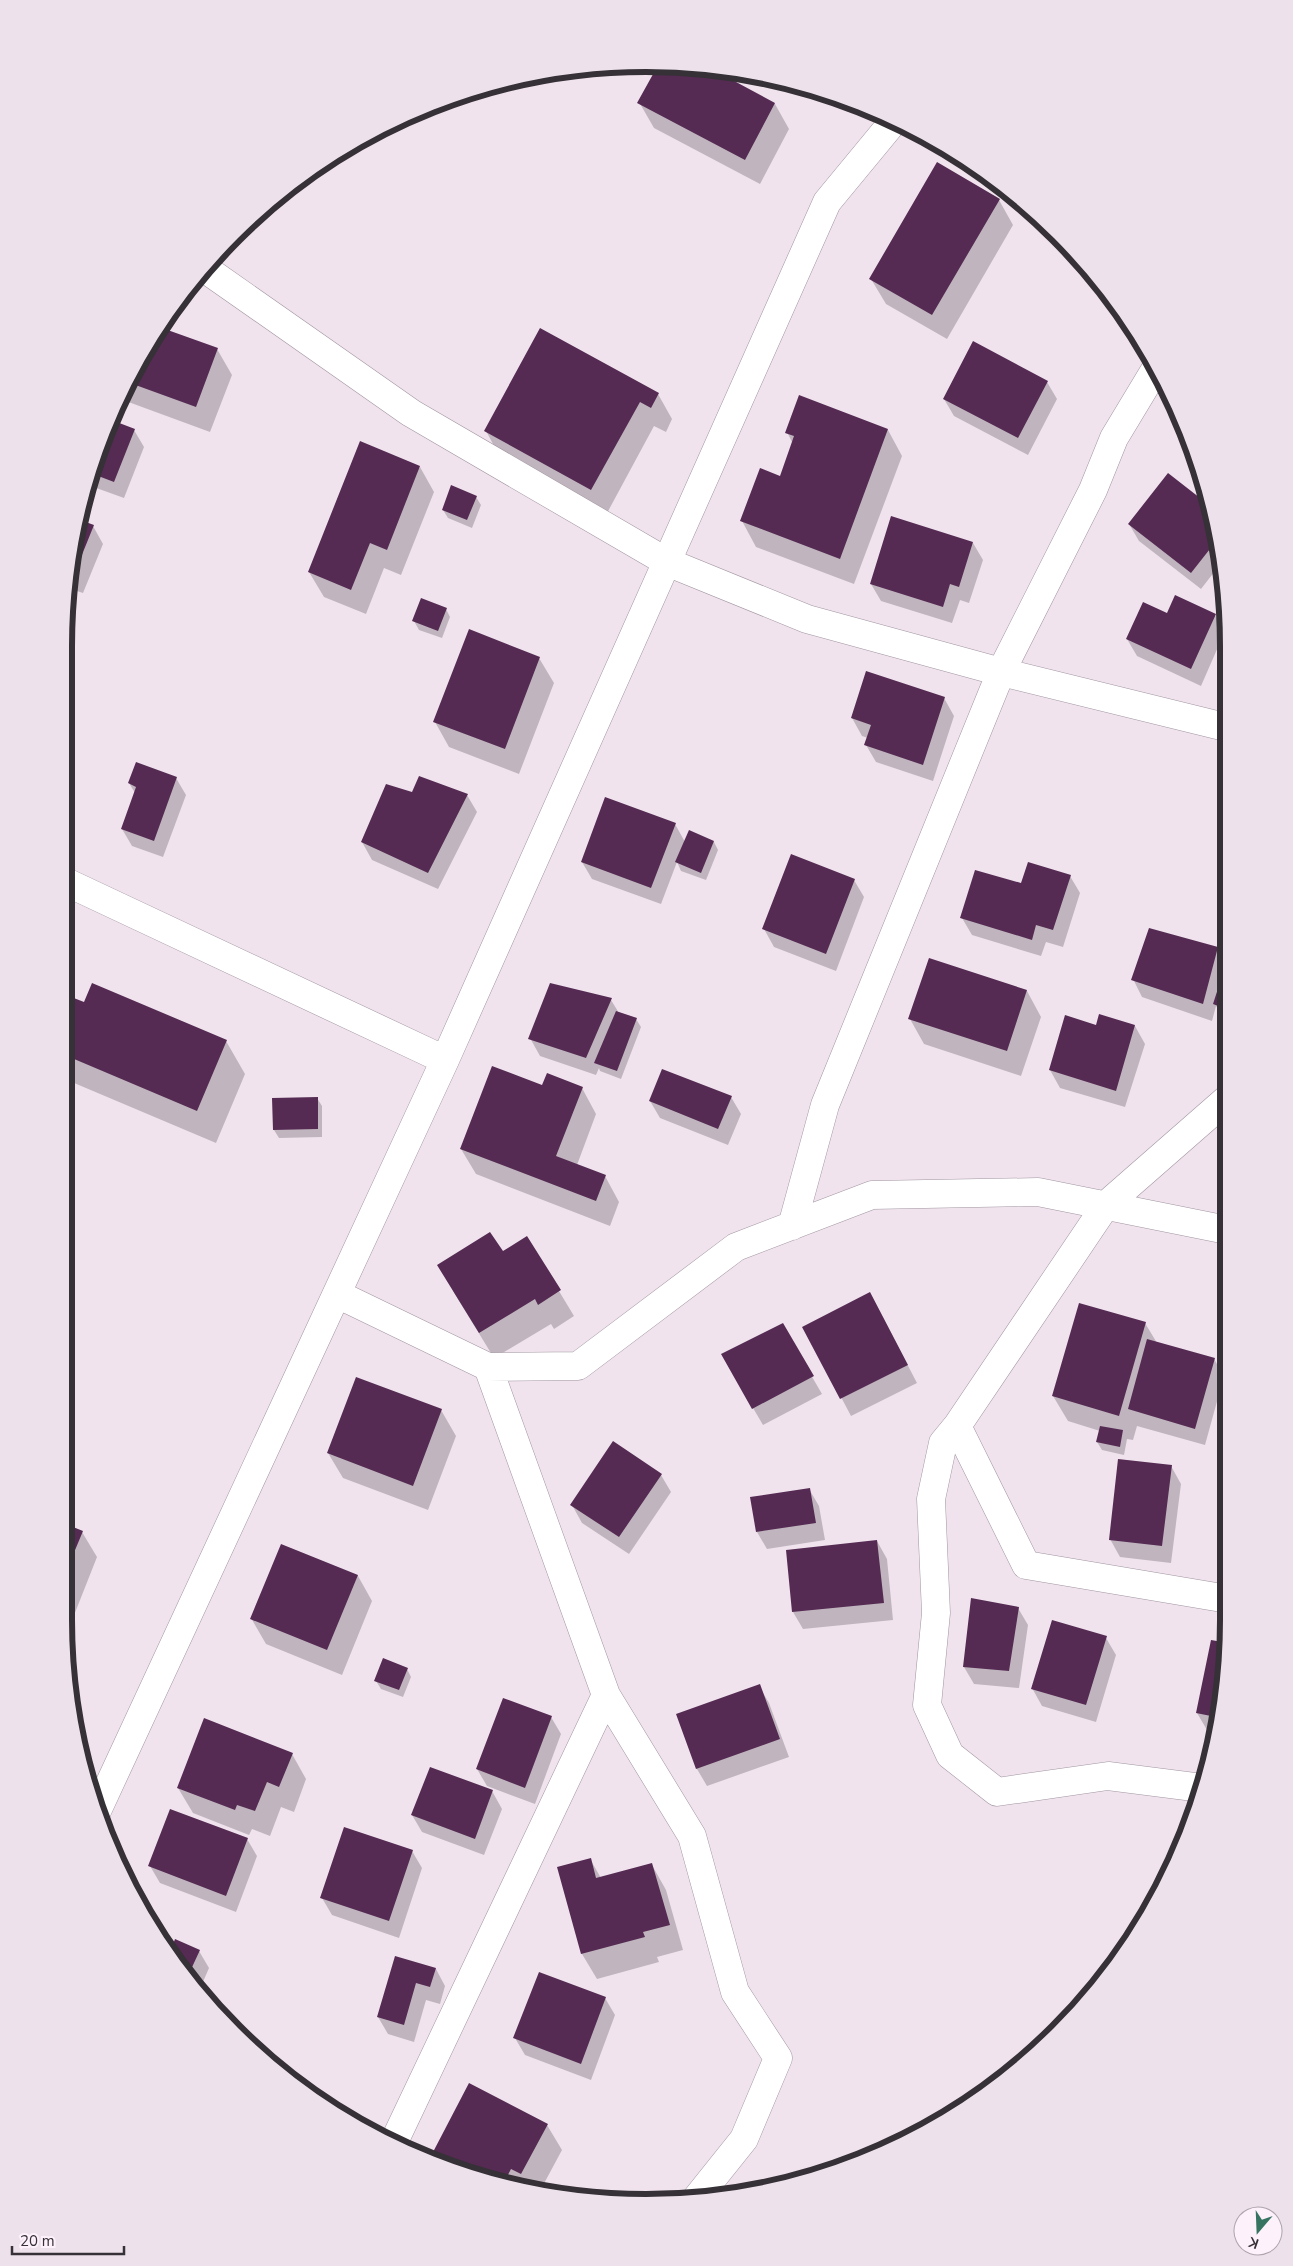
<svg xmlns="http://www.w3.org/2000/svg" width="1293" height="2266" font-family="'Nunito Sans',sans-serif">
	<rect width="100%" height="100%" fill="#f0e3ee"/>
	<!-- shadow -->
	<path fill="#0003" d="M658,67l49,1 68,36 14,25 -29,55 -106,-56 -15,-26z
		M999,200l14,25 -66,114 -61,-35 -15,-25z
		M161,329l56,20 15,26 -22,57 -87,-32 19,-45z
		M974,343l73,39 10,17 -29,56 -74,-39 -10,-17z
		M658,394l14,25 -6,13 -12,-6 -48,89 -106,-58 -14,-26z
		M800,397l88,33 14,26 -48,128 -98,-37 -14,-26 39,-44 12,-33 -6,-12z
		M114,422l20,8 10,17 -20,51 -36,-13z
		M420,467l14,25 -33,83 -17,-7 -18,46 -42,-17 -15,-25z
		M1168,475l41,32 13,55 -21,27 -62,-48 -10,-17z
		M476,497l5,8 -9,23 -24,-10 -5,-8z
		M79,521l14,5 10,18 -20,49 -15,-5z
		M973,543l10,17 -14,43 -9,-3 -8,23 -71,-22 -10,-17z
		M446,609l4,8 -8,21 -23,-8 -5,-9z
		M1168,614l47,1 10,16 -24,55 -64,-30 -10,-17z
		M539,658l15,25 -35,91 -70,-27 -14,-25z
		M944,698l10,18 -21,65 -57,-19 -10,-17 2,-7 -6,-2 -10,-18z
		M176,778l10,17 -23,62 -31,-11 -10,-17 13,-36 -6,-10z
		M413,793l54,2 10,17 -39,77 -66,-29 -10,-18z
		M675,824l10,18h29l4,8 -12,30 -25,-9 -4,-9 -16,42 -69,-25 -10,-17z
		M1070,876l10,17 -17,54 -17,-5 -5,14 -69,-21 -10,-17 60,-33z
		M854,880l10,17 -28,74 -62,-24 -10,-18z
		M1218,948l8,14v59l-10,-15 -4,15 -70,-24 -9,-18z
		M929,959l98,32 14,26 -20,59 -97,-32 -14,-25z
		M66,996l19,8 141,37 19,33 -29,69 -149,-63z
		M611,1000l8,13 17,6 5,8 -20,52 -21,-8 -1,-3 -3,7 -56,-19 -10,-18z
		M1100,1016l35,10 10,18 -20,63 -65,-19 -10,-18 16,-53 31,9z
		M543,1087l39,1 14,26 -19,51 28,11 14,26 -9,24 -134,-52 -15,-25z
		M731,1097l10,17 -13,31 -68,-27 -10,-17z
		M317,1098l5,8v31l-43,1 -5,-8 -1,-31z
		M527,1238l47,78 -20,13 -3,-5 -57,34 -41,-67 49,-38z
		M870,1293l47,90 -66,33 -47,-89z
		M1145,1323l12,20 57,16 10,17 -19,69 -68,-19 -4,14 -6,-1 -3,16 -22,-5 -5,-8 3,-11 -32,-10 -15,-25z
		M782,1325l40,69 -59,31 -41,-70z
		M441,1410l15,26 -28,74 -85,-32 -15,-25z
		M1171,1466l10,18 -10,79 -51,-6 -10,-18z
		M661,1475l10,17 -42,62 -47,-31 -10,-18z
		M809,1489l10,17 6,34 -58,9 -10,-17z
		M68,1526l14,6 15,25 -28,71z
		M877,1541l10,18 6,61 -90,9 -10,-17 -6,-61z
		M282,1545l76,31 14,25 -30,74 -76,-31 -15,-26z
		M1018,1608l10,17 -9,63 -45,-4 -10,-17z
		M1106,1638l10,17 -20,67 -54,-16 -10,-18z
		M1228,1645v12l-15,74 -6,-1 -10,-17z
		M407,1669l4,8 -8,20 -22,-8 -5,-8z
		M759,1686l10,17 20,54 -82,29 -10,-17 -20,-54z
		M551,1717l10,17 -26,70 -48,-18 -10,-17z
		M292,1754l14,25 -12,33 -13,-5 -11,29 -18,-7 -3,6 -56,-22 -15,-25z
		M492,1791l10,18 -18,46 -62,-23 -10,-17z
		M247,1839l10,17 -21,56 -76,-29 -10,-17z
		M412,1851l10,17 -23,70 -67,-23 -10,-17z
		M590,1859l11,19 51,-13 14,25 17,60 -26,7 2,5 -62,17 -15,-25z
		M169,1950l30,1 10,17 -10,23 -15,-17z
		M396,1957l40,12 9,17 -5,18 -14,-4 -12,42 -26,-8 -10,-17z
		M605,1998l10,17 -24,65 -66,-25 -10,-17z
		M547,2125l15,25 -22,41 -45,-9 -58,-22 -4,-6z"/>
	<!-- building -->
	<path fill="#552b53" d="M657,67l53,1 65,35 -30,57 -108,-57z
		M937,162l63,37 -68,116 -63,-36z
		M162,328l56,20 -22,59 -66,-24 12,-28z
		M540,328l119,65 -8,15 -11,-6 -49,88 -107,-59z
		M973,341l75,40 -30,57 -75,-39z
		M799,395l89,34 -48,130 -100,-38 20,-53 20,8 14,-40 -9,-3z
		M114,421l21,8 -21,53 -21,-8z
		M360,441l60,25 -33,84 -17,-7 -19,47 -43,-18z
		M1168,473l41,32 -5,9 9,8 4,18 -26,33 -63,-49z
		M451,485l26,11 -10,24 -25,-10z
		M891,516l82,26 -14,45 -9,-3 -7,23 -73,-23z
		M80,520l14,5 -21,52 -3,-1z
		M1175,595l41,19 -25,55 -65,-30 17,-37 24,11z
		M421,598l26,10 -9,23 -26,-10z
		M469,629l71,28 -35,92 -72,-27z
		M866,671l79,26 -22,68 -59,-20 7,-20 -20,-7z
		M136,762l41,15 -23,64 -33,-12 15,-42 -8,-4z
		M419,776l49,18 -40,79 -67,-31 25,-58 26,8z
		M605,797l71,26 -25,65 -70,-26z
		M689,830l25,11 -13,32 -26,-11z
		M791,854l64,25 -29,75 -64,-25z
		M1028,862l43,13 -18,55 -17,-5 -4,15 -72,-22 15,-48 46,13z
		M1149,928l69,19 -15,57 -72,-24z
		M929,958l98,32 -20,61 -99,-32z
		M1225,967h1v42l-13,-5z
		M92,983l135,57 -30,71 -130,-55 -1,-61 18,7z
		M550,983l62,15 -26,60 -58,-19z
		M616,1011l21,7 -20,53 -23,-8z
		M1099,1014l36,11 -19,66 -67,-21 16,-55 31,10z
		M492,1066l50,19 5,-12 36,14 -27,69 50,19 -10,26 -136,-52z
		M662,1069l70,27 -14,33 -69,-28z
		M318,1097v32l-45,1 -1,-32z
		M490,1232l13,19 24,-15 34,54 -23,15 -3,-6 -56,34 -42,-68z
		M870,1292l38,73 -68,34 -38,-72z
		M1079,1303l67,19 -27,94 -67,-20z
		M783,1323l31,53 -62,33 -31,-55z
		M1147,1339l68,19 -20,71 -67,-20z
		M356,1377l86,32 -29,77 -86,-33z
		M1100,1426l23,4 -3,17 -24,-5z
		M613,1441l49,33 -43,63 -49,-32z
		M1118,1459l54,6 -10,81 -53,-6z
		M810,1488l6,35 -60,9 -6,-35z
		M68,1525l15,6 -15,36z
		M877,1540l7,63 -92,9 -6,-62z
		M281,1544l77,31 -31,75 -77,-31z
		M971,1598l48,9 -10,64 -46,-4z
		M1052,1620l55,16 -21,69 -55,-16z
		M1211,1640l17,3v14l-12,60 -20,-4z
		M383,1658l25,10 -9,22 -25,-9z
		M760,1684l20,55 -84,30 -20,-55z
		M503,1698l49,18 -27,72 -49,-19z
		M204,1718l89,35 -14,34 -12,-5 -12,29 -18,-6 -2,5 -58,-22z
		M430,1767l63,23 -18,49 -64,-24z
		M170,1809l78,29 -22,58 -78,-30z
		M344,1827l69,23 -24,71 -69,-23z
		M591,1858l5,20 56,-15 18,62 -27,7 2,5 -64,17 -24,-87z
		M175,1939l25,11 -13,28 -19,-30 3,2z
		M395,1956l41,12 -6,19 -14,-4 -12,42 -27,-8z
		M539,1972l67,25 -25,67 -68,-26z
		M469,2083l79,41 -27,50 -10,-5 -8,15 -41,-14 -30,-16z"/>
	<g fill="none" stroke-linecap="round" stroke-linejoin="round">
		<!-- street casing -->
		<g stroke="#a196a0" stroke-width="29">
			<path id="street" d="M204,268l207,145 256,149 140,57 194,53 224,55
				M66,882l379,178
				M1226,1100l-120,105 -149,221 69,139 202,34
				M792,1226l33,-121 176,-433 92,-182 21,-52 41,-68
				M337,1294l151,73 90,-1 158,-119 136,-52 166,-3 189,38
				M957,1426l-14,17 -12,56 5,114 -9,92 23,50 47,37 111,-16 94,12
				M606,1695l86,141 43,156 43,66 -34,81 -48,60
				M97,1811l348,-751 382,-858 66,-80
				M393,2144l213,-449 -118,-328"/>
		</g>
		<!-- street -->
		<use href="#street" stroke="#fff" stroke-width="28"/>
	</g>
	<!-- crop -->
	<path d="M0 0H1293V2266H0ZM646 72H646A574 574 0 0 1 1220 646V1620A574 574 0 0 1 646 2194H646A574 574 0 0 1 72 1620V646A574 574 0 0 1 646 72Z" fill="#ede2ec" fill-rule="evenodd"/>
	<path fill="none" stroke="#363136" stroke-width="6" d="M646 72H646A574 574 0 0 1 1220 646V1620A574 574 0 0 1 646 2194H646A574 574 0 0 1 72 1620V646A574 574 0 0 1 646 72Z"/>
	<!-- north arrow -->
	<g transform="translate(1258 2231) rotate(199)"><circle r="24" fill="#fdf1fc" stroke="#ada4ad"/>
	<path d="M0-4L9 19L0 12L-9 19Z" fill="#367461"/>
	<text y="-8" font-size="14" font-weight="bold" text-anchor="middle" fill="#363136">K</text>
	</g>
	<!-- scale -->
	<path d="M12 2246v8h112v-8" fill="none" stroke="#363136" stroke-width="2.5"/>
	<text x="20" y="2246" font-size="15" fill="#363136" stroke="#fdf1fc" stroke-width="4" paint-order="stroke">20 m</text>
</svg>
